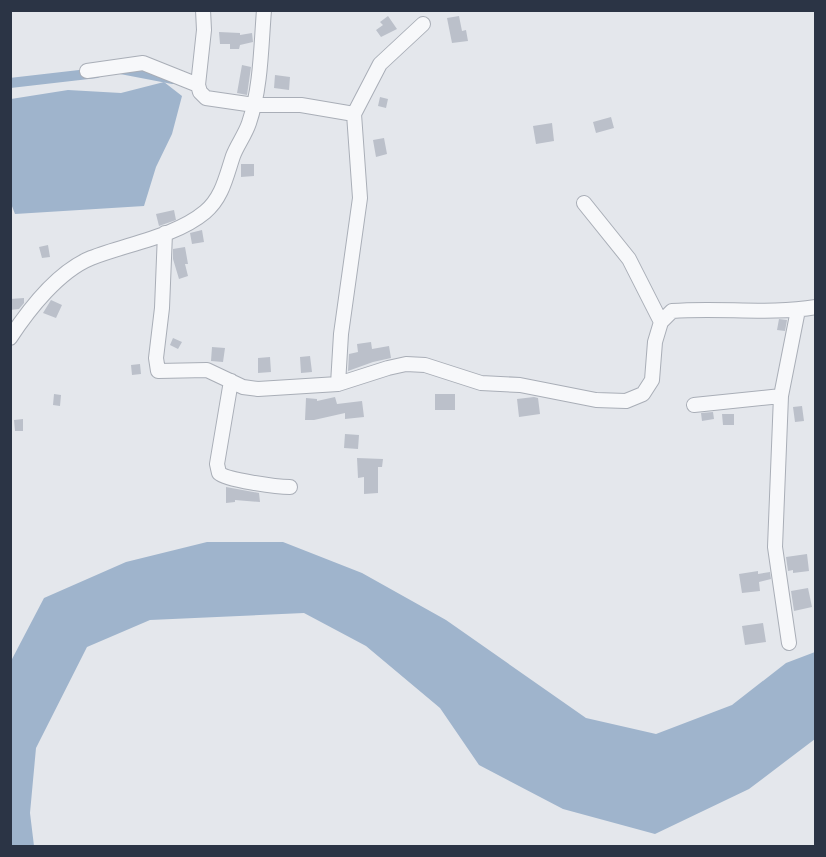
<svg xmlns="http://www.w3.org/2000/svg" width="826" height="857" font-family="'Fira Sans Condensed',sans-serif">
	<rect width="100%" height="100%" fill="#e4e7ec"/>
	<!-- water -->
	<path fill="#9fb4cc" d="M164,82l18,14 -10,38 -16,33 -12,39 -129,8 -5,-13 1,-102 57,-9 53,3z
		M207,542h76l79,31 84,47 140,98 70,16 76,-29 54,-42 29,-11v87l-66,50 -94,45 -92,-25 -84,-44 -39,-57 -74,-62 -62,-33 -154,7 -63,27 -51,101 -6,65 4,33h-23v-185l33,-63 82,-36z"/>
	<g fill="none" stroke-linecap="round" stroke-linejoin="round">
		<!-- canal -->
		<path stroke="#9fb4cc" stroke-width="10" d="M121,69l52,10
			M10,83l87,-10"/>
	</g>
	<!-- building -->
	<path fill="#bbc0ca" d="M388,16l9,13 -16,8 -5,-7 7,-5 -3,-3z
		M459,16l3,15 4,-1 2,11 -16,2 -5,-25z
		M219,32l21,1v2l12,-2 1,9 -13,3 -1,4h-9v-5h-10z
		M242,65l9,2 -4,28 -10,-2z
		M275,75l15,2 -1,13 -15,-2z
		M380,97l8,2 -2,9 -8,-2z
		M611,117l3,11 -18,5 -3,-11z
		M552,123l2,18 -18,3 -3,-18z
		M384,138l3,16 -11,3 -3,-17z
		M241,164h13v12l-13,1z
		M174,210l2,10 -17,6 -3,-12z
		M202,230l2,12 -12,2 -2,-11z
		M48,245l2,12 -8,1 -3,-11z
		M185,247l3,17h-3l3,12 -9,3 -6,-20v-10z
		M24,298v5l-5,6 -9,1v-11z
		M51,300l11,5 -6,13 -13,-5z
		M779,319l8,1 -2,11 -8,-1z
		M173,338l9,4 -4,7 -8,-4z
		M371,342l1,7 17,-3 2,12 -18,4 -25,9 1,-17 9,-2 -1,-8z
		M212,347l13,1 -2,14 -12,-1z
		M310,356l2,16 -11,1 -1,-16z
		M270,357l1,15 -13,1v-15z
		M140,364l1,10 -9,1 -1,-10z
		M54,394l7,1 -1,11 -7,-1z
		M435,394h20v16h-20z
		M335,397l2,7 25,-3 2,16 -19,2v-6l-31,7h-9l1,-22 11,1v2z
		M534,397l4,1 2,16 -21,3 -2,-18z
		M802,406l2,15 -9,1 -2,-15z
		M713,412l1,7 -12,2 -1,-8z
		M722,414h12v11h-11z
		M23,419v12h-8l-1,-11z
		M345,434l14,1 -1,14 -14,-1z
		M357,458l26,1 -1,8h-4v26l-14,1v-17l-6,1z
		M226,487l33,6 1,9 -25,-2v2l-9,1z
		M807,554l2,17 -16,2v-3l-5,1 -2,-14z
		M758,571v3l12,-2 1,7 -12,3 1,9 -18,2 -3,-19z
		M808,588l4,19 -18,4 -3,-20z
		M763,623l3,19 -21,3 -3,-19z"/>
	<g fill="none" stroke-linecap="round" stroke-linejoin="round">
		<!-- minor casing -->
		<g stroke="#a9aeb7" stroke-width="16">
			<path id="minor" d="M203,10l1,20 -6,55 2,7 6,6 48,7h47l53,9
				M87,71l56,-8 55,22
				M584,203l45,56 32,63
				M165,233l-3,75 -6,50 2,13 49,-1 36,17 15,2 80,-5 50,-16 18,-4 19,1 56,18 39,2 76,15 30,1 17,-7 9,-14 3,-38 6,-20 11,-11c48,-4 97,4 144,-4
				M10,338c19,-29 49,-67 81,-80 35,-14 84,-21 114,-46 17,-14 21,-35 28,-56 4,-11 12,-21 16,-33 12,-35 12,-76 15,-113
				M231,381l-14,83 2,9c7,7 58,14 71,14
				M338,384l3,-50 19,-136 -6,-84 26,-50 43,-40
				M694,405l87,-9
				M789,643l-14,-96 6,-151 17,-86"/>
		</g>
		<!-- minor -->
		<use href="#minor" stroke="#f7f8fa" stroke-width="14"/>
	</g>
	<!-- border -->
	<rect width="826" height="857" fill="none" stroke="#2b3445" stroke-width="24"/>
</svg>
